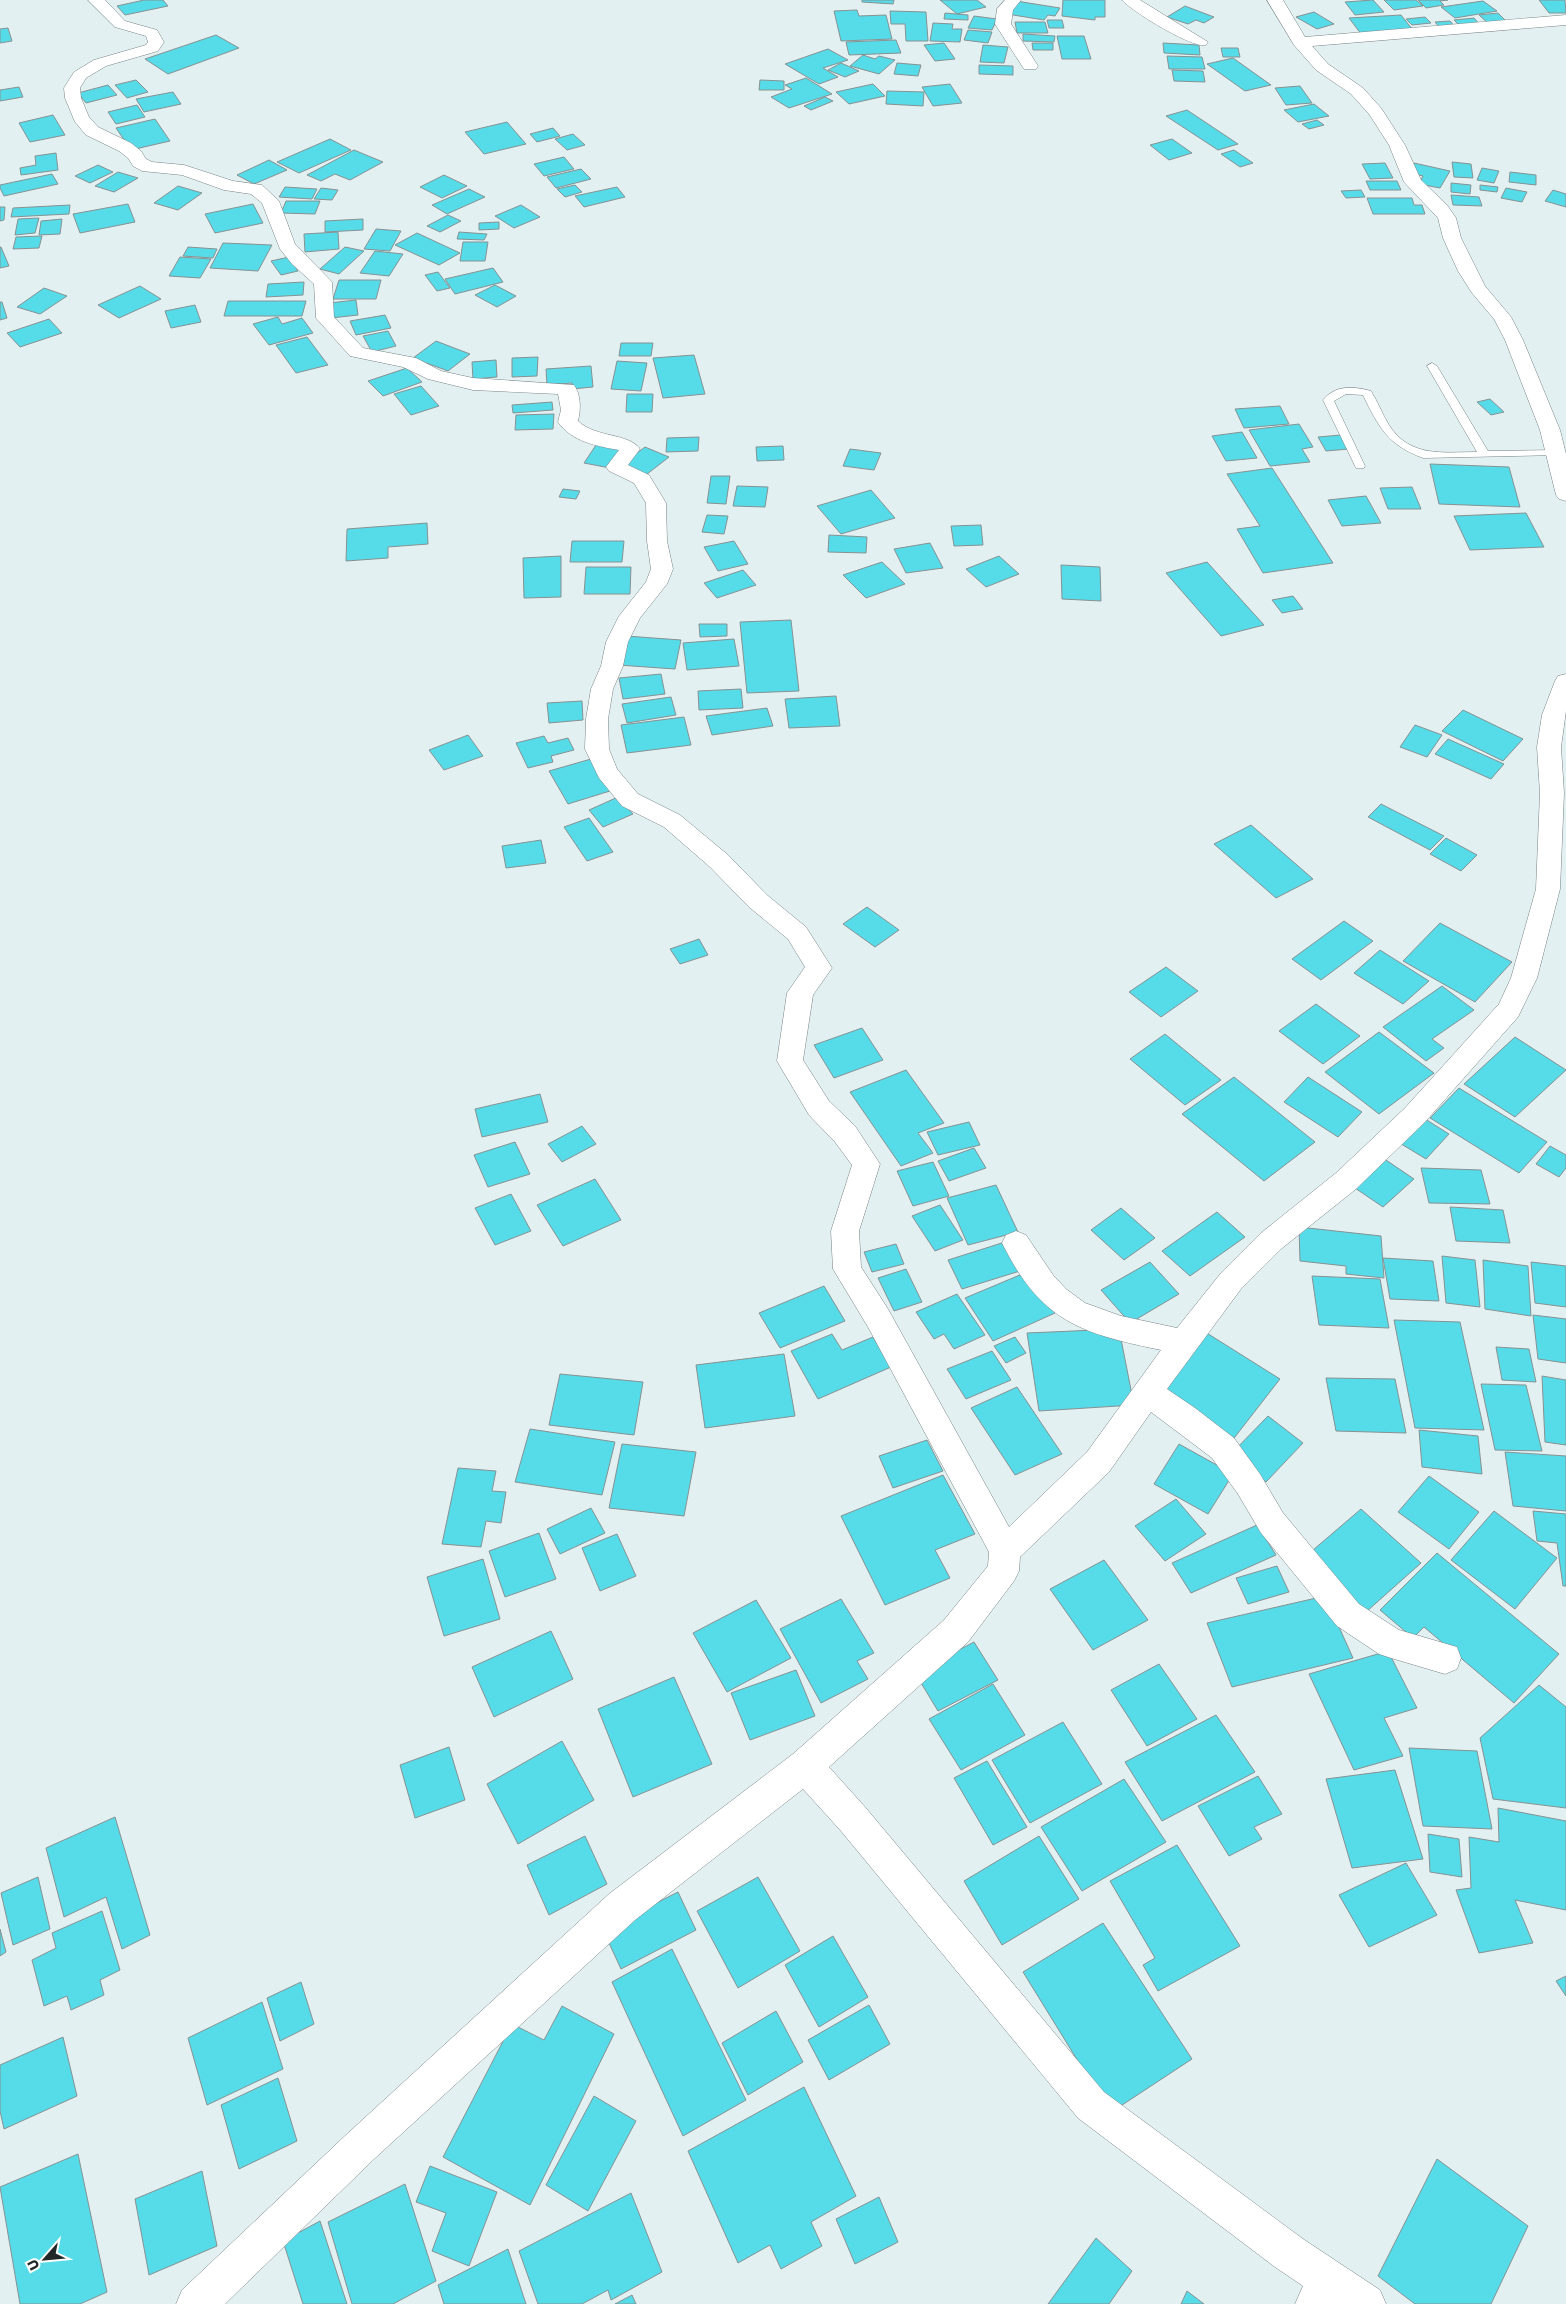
<svg xmlns="http://www.w3.org/2000/svg" width="1566" height="2304" font-family="Poppins,sans-serif">
	<rect width="100%" height="100%" fill="#e3f0f1"/>
	<!-- building -->
	<path fill="#56dbe8" stroke="#869293" d="M144,0h19l5,6 -43,9 -8,-9z
		M862,0h32l-1,4 -31,-2z
		M940,0h37l9,7 -29,7z
		M1063,0h42v17h-10v3l-33,-4z
		M1373,0l11,12 -29,3 -10,-13z
		M1384,0h32l7,6 -29,4z
		M1418,0h30l-8,1 4,4 -18,3z
		M1539,0h26l1,13h-17z
		M1016,1l44,7 -5,8 -7,-1 -4,5 -37,-6z
		M1483,1l14,10 -42,7 -14,-11z
		M1185,6l29,11 -10,6 -8,-3 -8,4 -21,-7z
		M857,10l2,6 27,-1 6,24 -51,2 -7,-30z
		M890,11l36,1 2,29h-22l-1,-17h-14z
		M1314,12l20,12 -17,5 -21,-12z
		M945,13l23,2v5l-24,-1z
		M1498,13l10,10 -19,1 -10,-9z
		M1401,15l12,15 -52,4 -12,-16z
		M974,16l23,3 -5,11 -24,-2z
		M1425,17l6,6 -19,2 -6,-6z
		M1474,18l7,8 -19,2 -8,-8z
		M1047,20h15l2,8h-15z
		M1450,21l6,7 -15,1 -6,-7z
		M1015,22h30l3,11h-31z
		M933,23l20,1 -1,5h10l-2,13 -30,-1z
		M8,28l4,13 -12,2v-14z
		M968,30l24,2 -4,11 -24,-3z
		M1023,34l32,2 -1,6 -31,-1z
		M216,35l23,13 -71,26 -23,-15z
		M1057,36h27l7,23h-29z
		M896,40l5,13 -52,2 -3,-13z
		M944,43l11,16 -20,2 -11,-16z
		M1032,43h21v7h-20z
		M1163,43l36,2 1,10 -36,-2z
		M983,45l25,2 -4,16 -24,-1z
		M1221,48h17l2,9h-17z
		M828,49l20,11 -25,8 15,9 -19,7 -34,-20z
		M863,55l12,4 4,-3 16,4 -16,14 -29,-8z
		M1167,56l35,1 3,12h-36z
		M1233,58l38,27 -26,6 -38,-27z
		M841,63l18,8 -14,6 -17,-7z
		M897,63l24,2 -3,11 -24,-2z
		M979,65l34,1v9l-34,-1z
		M1172,70l31,1 2,11 -31,-1z
		M806,78l26,16 -43,14 -18,-11 21,-8 -7,-4z
		M136,80l12,12 -21,6 -12,-13z
		M760,80l24,1v9h-25z
		M873,84l12,12 -36,8 -13,-12z
		M950,84l12,19 -29,3 -11,-19z
		M108,85l9,10 -31,8 -8,-10z
		M1300,86l12,17 -26,2 -11,-17z
		M19,87l4,10 -23,4v-11z
		M887,91l37,1 -1,14 -37,-2z
		M173,92l8,12 -37,8 -8,-13z
		M825,97l8,4 -22,9 -7,-4z
		M1314,104l15,12 -31,6 -14,-12z
		M137,105l8,12 -29,7 -8,-12z
		M1187,110l51,34 -20,6 -52,-34z
		M53,115l12,20 -35,7 -11,-19z
		M155,119l15,22 -39,9 -15,-22z
		M1317,120l7,5 -15,4 -7,-5z
		M507,122l19,22 -42,10 -19,-22z
		M553,128l7,8 -23,6 -7,-8z
		M573,134l12,11 -18,5 -12,-11z
		M330,139l21,11 -52,23 -22,-11z
		M1172,139l20,14 -23,7 -19,-15z
		M354,150l29,12 -33,18 -15,-6 -14,7 -14,-6z
		M1234,150l19,13 -13,4 -19,-13z
		M56,153l2,17 -37,5 -1,-7 16,-3 -1,-9z
		M564,157l10,12 -30,7 -10,-12z
		M269,160l18,10 -33,14 -17,-9z
		M1452,162l19,2 2,14 -19,-1z
		M1385,163l8,15 -23,1 -8,-15z
		M1414,163l36,8 -10,17 -21,-4 4,-8 -14,-3z
		M98,165l15,7 -23,11 -15,-7z
		M1482,168l17,3 -5,12 -17,-3z
		M581,169l10,10 -35,9 -9,-11z
		M118,172l20,6 -24,14 -19,-6z
		M1510,172l26,3v10l-27,-3z
		M52,174l6,10 -54,12 -4,-8v-3z
		M444,175l23,11 -25,12 -22,-11z
		M1366,181h31l4,9h-31z
		M1451,183l20,2 -1,9 -19,-2z
		M575,185l7,7 -17,5 -8,-8z
		M1480,185l18,2 -1,5 -17,-2z
		M178,186l24,7 -24,17 -24,-7z
		M285,187l32,2 -5,10 -33,-2z
		M617,187l8,10 -41,10 -9,-11z
		M321,188l17,2 -6,10 -18,-1z
		M1506,188l21,4 -5,10 -21,-4z
		M469,189l16,8 -38,17 -15,-9z
		M1361,190l4,7 -19,1 -5,-7z
		M1553,190l13,4v13l-21,-6z
		M1451,195l28,2 3,9 -29,-1z
		M1367,198h45l2,7h8l3,9h-52z
		M286,201h34l-5,13 -34,-1z
		M128,204l7,18 -55,11 -7,-19z
		M253,204l10,19 -48,10 -10,-19z
		M70,205l-1,9 -58,3 2,-9z
		M521,205l19,12 -26,11 -19,-12z
		M0,207h5l-1,13 -4,1z
		M448,215l13,6 -21,11 -13,-6z
		M39,218l-4,15 -20,2 3,-16z
		M62,219l-2,15 -21,1 2,-14z
		M363,219v11l-38,2v-11z
		M499,222v7l-20,1v-7z
		M376,229l25,2 -11,20 -26,-2z
		M338,232l1,17 -34,3 -1,-18z
		M459,232l28,2 -3,6 -27,-1z
		M417,233l43,20 -21,12 -44,-20z
		M42,236l-3,12 -26,1 3,-12z
		M463,242h25l-3,19h-25z
		M223,243l49,2 -14,26 -48,-3z
		M0,247h1l8,19 -9,2z
		M188,247l29,2 -4,9 -30,-2z
		M345,247l19,4 -25,23 -19,-5z
		M375,251l28,3 -14,22 -29,-3z
		M180,257l31,2 -11,19 -31,-2z
		M289,257l9,14 -17,4 -10,-14z
		M493,268l10,14 -48,12 -10,-15z
		M438,272l12,16 -13,3 -12,-16z
		M339,280h42l-5,19h-43z
		M304,282l-1,13 -37,2 2,-13z
		M495,285l21,11 -19,11 -22,-12z
		M140,286l21,13 -42,19 -21,-13z
		M44,288l23,8 -27,18 -23,-7z
		M356,300l2,15 -27,3 -2,-15z
		M228,301h78l-4,15h-78z
		M0,302h2l5,16 -7,2z
		M195,305l6,17 -30,6 -6,-17z
		M385,315l6,13 -35,7 -6,-14z
		M278,317l4,7 20,-6 11,15 -44,12 -16,-21z
		M49,319l13,14 -42,14 -13,-14z
		M388,331l8,15 -24,6 -9,-16z
		M307,337l21,28 -32,8 -20,-28z
		M436,341l34,13 -22,17 -35,-13z
		M621,343h32l-2,13h-32z
		M694,355l11,39 -42,4 -10,-40z
		M538,357l-1,19 -25,1v-19z
		M496,360l1,17 -24,2 -1,-17z
		M617,361l30,2 -6,28 -30,-2z
		M591,366l2,21 -21,2v-6l-25,2 -1,-16z
		M407,368l15,14 -39,14 -15,-15z
		M421,386l18,20 -28,9 -17,-21z
		M627,394h26l-1,18h-26z
		M1490,399l14,13 -13,3 -14,-13z
		M552,402l1,8 -40,3 -1,-8z
		M1280,406l9,18 -45,4 -9,-19z
		M554,414l-1,15 -38,1 1,-15z
		M1299,424l14,23 -11,2 8,13 -40,4 -21,-36z
		M1242,432l15,26 -31,3 -14,-25z
		M1341,435l8,14 -23,2 -8,-14z
		M699,437l-1,14 -32,1 1,-14z
		M598,442l26,5 -14,21 -26,-5z
		M783,446l1,14 -27,1 -1,-14z
		M645,447l24,10 -27,21 -24,-11z
		M850,449l31,4 -7,17 -31,-4z
		M1430,464l79,3 11,40 -81,-3z
		M1272,468l61,95 -70,10 -26,-44 23,-3 -33,-52z
		M711,476h19l-4,28 -19,-1z
		M737,486l31,1 -3,20 -32,-1z
		M1412,487l9,22h-33l-8,-21z
		M563,489l17,2 -4,8 -17,-2z
		M871,490l24,28 -54,16 -24,-28z
		M1366,496l15,27 -39,3 -14,-26z
		M1526,513l18,34 -74,3 -16,-34z
		M707,515l21,1 -4,18 -22,-2z
		M427,523l1,21 -40,3v11l-42,3 1,-32z
		M981,525l2,20 -29,1 -3,-20z
		M829,535l38,2 -1,16 -38,-1z
		M572,541h52l-2,21h-52z
		M734,541l14,23 -30,7 -14,-24z
		M930,543l13,25 -37,5 -12,-24z
		M561,556v41l-37,1 -1,-40z
		M999,556l20,18 -33,13 -20,-18z
		M882,562l23,22 -39,14 -23,-23z
		M1207,562l57,63 -43,11 -55,-63z
		M1061,565l39,2 1,34 -39,-2z
		M586,567h45l-1,27h-46z
		M743,570l13,15 -39,13 -13,-15z
		M1293,596l10,13 -21,4 -10,-13z
		M791,620l8,71 -52,2 -7,-71z
		M699,624h28v12l-27,1z
		M626,636l55,4 -6,29 -57,-4z
		M734,639l5,27 -52,4 -4,-27z
		M661,674l4,20 -42,5 -4,-21z
		M741,689l2,19 -44,2 -1,-19z
		M836,696l4,30 -51,2 -4,-29z
		M671,697l5,18 -49,8 -5,-19z
		M582,701l1,19 -34,3 -2,-20z
		M767,708l6,18 -61,9 -6,-19z
		M1463,710l60,29 -20,22 -61,-30z
		M684,717l7,28 -64,8 -6,-28z
		M1415,725l27,10 -15,22 -27,-10z
		M468,735l15,21 -39,14 -15,-20z
		M544,736l4,7 20,-5 6,12 -23,6 2,6 -25,6 -12,-25z
		M1448,739l56,25 -13,15 -56,-25z
		M591,759l19,32 -42,13 -19,-33z
		M618,797l15,17 -30,13 -14,-17z
		M1381,804l63,32 -14,14 -62,-33z
		M589,818l24,34 -26,9 -23,-34z
		M1251,825l62,54 -37,19 -62,-54z
		M1446,838l31,17 -16,16 -31,-17z
		M541,840l5,23 -40,5 -4,-22z
		M867,907l32,23 -24,17 -32,-23z
		M1344,921l29,20 -52,39 -29,-21z
		M1440,923l72,39 -37,40 -72,-41z
		M699,939l9,16 -28,9 -10,-15z
		M1380,950l49,31 -26,23 -49,-31z
		M1166,967l32,24 -37,26 -32,-25z
		M1442,986l32,24 -42,29 12,9 -18,13 -43,-34z
		M1316,1004l44,32 -37,28 -44,-33z
		M862,1028l21,32 -49,18 -20,-33z
		M1379,1032l55,41 -55,41 -54,-42z
		M1165,1034l56,46 -36,25 -55,-46z
		M1515,1037l51,33 -51,47 -51,-33z
		M906,1070l38,53 -26,10 15,20 -32,13 -51,-74z
		M1234,1077l81,65 -51,39 -82,-67z
		M1308,1077l54,35 -24,25 -54,-35z
		M1459,1088l88,54 -28,31 -89,-55z
		M540,1094l8,28 -66,15 -7,-28z
		M1422,1117l27,17 -23,25 -28,-17z
		M969,1122l11,23 -42,10 -11,-23z
		M582,1126l14,18 -34,18 -14,-18z
		M515,1142l15,32 -42,13 -14,-32z
		M1550,1146l16,9v13l-7,9 -23,-13z
		M974,1148l12,20 -37,13 -11,-20z
		M1380,1156l34,23 -31,28 -34,-23z
		M933,1162l16,34 -36,10 -16,-35z
		M1421,1168l60,2 9,34 -61,-1z
		M595,1179l26,41 -58,26 -26,-41z
		M996,1185l22,47 -50,13 -21,-47z
		M511,1194l20,37 -36,14 -20,-37z
		M940,1205l23,35 -28,11 -23,-35z
		M1450,1207l53,3 7,33 -54,-2z
		M1121,1208l34,30 -31,22 -33,-30z
		M1217,1212l28,25 -55,39 -28,-25z
		M1299,1227l82,9 3,42 -38,-4v-8l-46,-5z
		M1005,1242l15,29 -58,18 -14,-29z
		M896,1244l8,20 -32,8 -8,-20z
		M1442,1256l33,4 5,47 -34,-4z
		M1383,1258l50,3 6,40 -49,-2z
		M1483,1260l45,6 3,50 -46,-7z
		M1150,1262l29,32 -49,29 -29,-33z
		M1531,1262l35,4v41l-31,-4z
		M906,1269l16,33 -28,9 -16,-33z
		M1027,1272l28,41 -62,28 -28,-43z
		M1312,1276l68,3 9,49 -70,-3z
		M824,1286l21,35 -65,27 -21,-35z
		M957,1294l28,41 -31,14 -10,-15 -10,5 -18,-27z
		M1533,1315l33,4v44l-28,-4z
		M1394,1320l66,2 24,108 -69,-2z
		M1119,1329l15,76 -95,6 -12,-78z
		M1202,1330l78,49 -49,63 -78,-52z
		M832,1334l10,16 31,-13 18,30 -73,32 -27,-48z
		M1015,1337l11,16 -20,10 -12,-17z
		M1496,1347l33,2 7,33 -34,-2z
		M992,1351l19,29 -45,19 -19,-30z
		M784,1354l11,62 -90,12 -9,-63z
		M560,1374l83,8 -9,53 -85,-10z
		M1542,1376l24,4v65l-21,-3z
		M1326,1378l69,1 11,54 -70,-2z
		M1481,1384l45,1 16,66 -47,-1z
		M1017,1387l45,67 -47,21 -44,-67z
		M1268,1416l35,27 -37,39 -36,-27z
		M530,1429l85,13 -13,53 -87,-13z
		M1419,1430l59,6 4,38 -60,-7z
		M927,1440l16,31 -50,17 -14,-32z
		M622,1444l74,8 -12,64 -75,-8z
		M1179,1444l54,30 -25,40 -54,-30z
		M1505,1452l61,4v55l-53,-5z
		M458,1468l38,3 -4,20 14,1 -5,31 -15,-2 -5,26 -39,-3z
		M943,1475l32,59 -40,16 15,28 -65,27 -44,-89z
		M1429,1476l50,36 -30,37 -51,-37z
		M1176,1499l30,35 -41,27 -30,-35z
		M591,1508l14,25 -45,21 -13,-25z
		M1361,1509l60,54 -55,49 -60,-56z
		M1494,1511l63,47 -42,51 -64,-49z
		M1533,1511l33,3v72h-3l-6,-43 -20,-2z
		M1257,1525l19,30 -85,38 -19,-30z
		M539,1533l17,46 -51,18 -16,-46z
		M617,1534l19,42 -36,15 -18,-43z
		M1437,1553l122,101 -45,49 -90,-76 -11,11 -33,-28z
		M483,1559l17,60 -56,17 -17,-59z
		M1104,1560l44,60 -55,30 -43,-61z
		M1277,1566l12,26 -41,12 -12,-26z
		M1325,1596l28,62 -121,29 -25,-64z
		M841,1599l33,54 -17,8 11,18 -47,24 -41,-74z
		M756,1600l35,58 -64,34 -34,-59z
		M551,1631l22,48 -79,38 -22,-50z
		M974,1642l24,38 -60,31 -23,-38z
		M1388,1651l29,57 -33,10 19,38 -49,14 -45,-96z
		M1159,1664l38,55 -50,27 -36,-56z
		M796,1670l19,46 -65,24 -19,-47z
		M674,1677l38,87 -79,33 -35,-88z
		M993,1684l32,51 -64,35 -32,-51z
		M1539,1685l27,22v101l-73,-9 -13,-61z
		M1216,1715l39,57 -93,49 -37,-59z
		M1063,1722l39,62 -72,39 -38,-63z
		M562,1741l32,59 -76,44 -31,-60z
		M449,1747l16,53 -50,18 -15,-53z
		M1409,1748l68,3 15,78 -69,-3z
		M987,1761l40,66 -34,18 -39,-67z
		M1395,1770l28,89 -71,9 -26,-89z
		M1258,1776l24,38 -28,13 8,12 -33,17 -31,-50z
		M1124,1779l42,63 -84,49 -41,-64z
		M1498,1808l68,13v89l-51,-10 18,43 -54,10 -23,-63 15,-2 -2,-51 30,5z
		M115,1817l35,118 -28,14 -16,-52 -42,20 -18,-69z
		M1428,1834l31,5 3,38 -32,-5z
		M585,1836l22,48 -58,31 -22,-50z
		M1039,1836l40,63 -77,46 -38,-64z
		M1177,1845l63,101 -82,45 -15,-26 12,-7 -45,-77z
		M1406,1863l31,52 -68,32 -30,-52z
		M38,1877l12,52 -37,16 -12,-52z
		M758,1877l42,74 -62,37 -41,-77z
		M678,1892l18,38 -75,39 -18,-39z
		M102,1911l18,59 -20,10 4,15 -33,15 -4,-14 -23,10 -12,-46 24,-12 -4,-15z
		M1103,1923l89,136 -82,54 -87,-141z
		M0,1929l6,23 -6,4z
		M833,1936l35,61 -49,30 -34,-62z
		M672,1949l74,151 -63,36 -71,-154z
		M1566,1976v20l-10,-15z
		M301,1982l13,42 -34,17 -13,-43z
		M262,2002l21,67 -76,36 -19,-67z
		M869,2005l21,39 -61,36 -21,-40z
		M562,2006l52,28 -84,171 -87,-48 69,-133 32,16z
		M776,2011l27,51 -55,33 -26,-52z
		M63,2037l14,59 -73,33 -4,-18v-46z
		M278,2078l19,63 -58,28 -18,-64z
		M804,2087l52,109 -45,26 11,24 -41,23 -11,-24 -32,18 -50,-112z
		M594,2096l42,25 -48,90 -42,-26z
		M78,2154l29,138 -27,12h-60l-20,-117z
		M1437,2159l91,67 -37,78h-76l-37,-28z
		M430,2166l67,26 -28,74 -37,-15 14,-38 -30,-11z
		M202,2171l15,75 -68,29 -14,-76z
		M405,2184l31,97 -43,23h-41l-24,-82z
		M631,2193l31,79 -51,28 -3,-10 -26,14h-44l-19,-53z
		M879,2197l19,45 -43,22 -19,-45z
		M320,2221l27,83h-44l-20,-63z
		M1096,2238l36,33 -23,33h-61z
		M508,2249l18,55h-82l-6,-19z
		M1187,2291l17,13h-23z
		M632,2295l4,9h-21z"/>
	<g fill="none" stroke-linecap="round" stroke-linejoin="round">
		<!-- service casing -->
		<g stroke="#778385" stroke-width="1">
			<path id="service" d="M1432,363l5,3 51,85 69,-1 5,3 -1,2 -138,3c-35,-13 -44,-30 -60,-63l-17,-1 -12,7 31,65 -1,2h-8l-33,-68c12,-15 30,-14 48,-9 7,11 11,23 18,34 21,33 54,27 88,27l-50,-86z"/>
		</g>
		<!-- minor casing -->
		<g stroke="#778385" stroke-width="1">
			<path id="minor" d="M88,0h17l20,21 32,9 7,12 -6,9 -52,15 -20,12 -6,10 1,10 8,19 9,10 33,16 10,8 5,8 6,3 32,3 49,16 29,4 17,16 16,43 37,38 2,35 29,31 53,10 25,13 32,7 101,7c7,10 7,24 4,36 18,17 51,12 62,28l-12,16 21,10 17,28 1,38 6,28 -6,15 -27,34 -12,24 -5,24 -10,23 -5,30 1,30 8,20 21,25 42,21 48,40 39,40 39,32 26,41 -19,27 -10,65 26,41 26,25 25,38 -21,67 2,36 27,42 121,218 78,-75 74,-102c-82,-17 -120,-29 -159,-107l4,-8 10,-4 10,4 27,40 13,14 19,14 36,13 56,12 44,-55 40,-40 75,-60 69,-65 94,-104 12,-26 25,-89 4,-96 -3,-46 5,-32 13,-34 3,-5 8,-2v37l-5,36 3,46 -4,96 -23,89 -19,39 -93,105 -69,67 -75,60 -40,40 -74,100 28,19 39,30 26,36 23,39 76,91 40,26 58,17 4,11 -4,11 -12,5 -54,-16 -12,-4 -42,-28 -76,-93 -23,-39 -26,-36 -61,-46 -42,60 -89,85 -1,14 -5,10 -46,61 -139,125 36,40 239,285 199,147 77,51 6,14h-91l8,-18 -28,-19 -197,-149 -237,-287 -38,-42 -168,131 -262,240 -148,144h-49l6,-14 165,-156 262,-240 184,-140 151,-134 44,-54 1,-14 -121,-225 -35,-58 -2,-38 21,-66 -17,-23 -26,-27 -32,-54 10,-68 18,-26 -17,-28 -39,-32 -39,-40 -46,-40 -42,-21 -23,-28 -14,-29 1,-30 5,-30 10,-23 5,-24 13,-26 27,-34 5,-13 -4,-28 -1,-38 -12,-20 -25,-12 -3,-4 13,-17c-22,-4 -47,-8 -61,-28l3,-12 -3,-16 -85,-4 -45,-11 -25,-12 -53,-11 -34,-38 -2,-34 -22,-20 -12,-15 -18,-46 -11,-9 -27,-4 -42,-15 -40,-4 -9,-5 -5,-8 -9,-7 -33,-16 -11,-13 -10,-24 -1,-10 10,-16 20,-12 52,-15 2,-3 -2,-6 -31,-9z
				M1005,0h16l-8,10 -2,14 27,42 -2,3h-12l-29,-45 2,-15z
				M1122,0h18l68,42 -2,3c-13,4 -75,-34 -84,-45z
				M1267,0h16l22,37 261,-22v10l-254,21 16,18 35,24 18,20 24,37 16,35 26,25 9,13 5,20 24,48 26,31 12,23 37,90 6,24v47l-7,-2 -3,-4 -16,-65 -35,-90 -11,-21 -22,-26 -14,-22 -15,-33 -5,-20 -34,-36 -15,-37 -20,-31 -18,-20 -35,-24 -22,-25z"/>
		</g>
		<!-- service -->
		<use href="#service" fill="#fff" fill-rule="evenodd"/>
		<!-- minor -->
		<use href="#minor" fill="#fff" fill-rule="evenodd"/>
	</g>
	<!-- north arrow -->
	<g transform="translate(45 2259) rotate(243)" stroke="#ffffff" stroke-width="4" paint-order="stroke">
	<path d="M0-4L9 19L0 12L-9 19Z" fill="#222727"/>
	<text y="-8" font-size="14" font-weight="bold" text-anchor="middle" fill="#222727">U</text>
	</g>
</svg>
